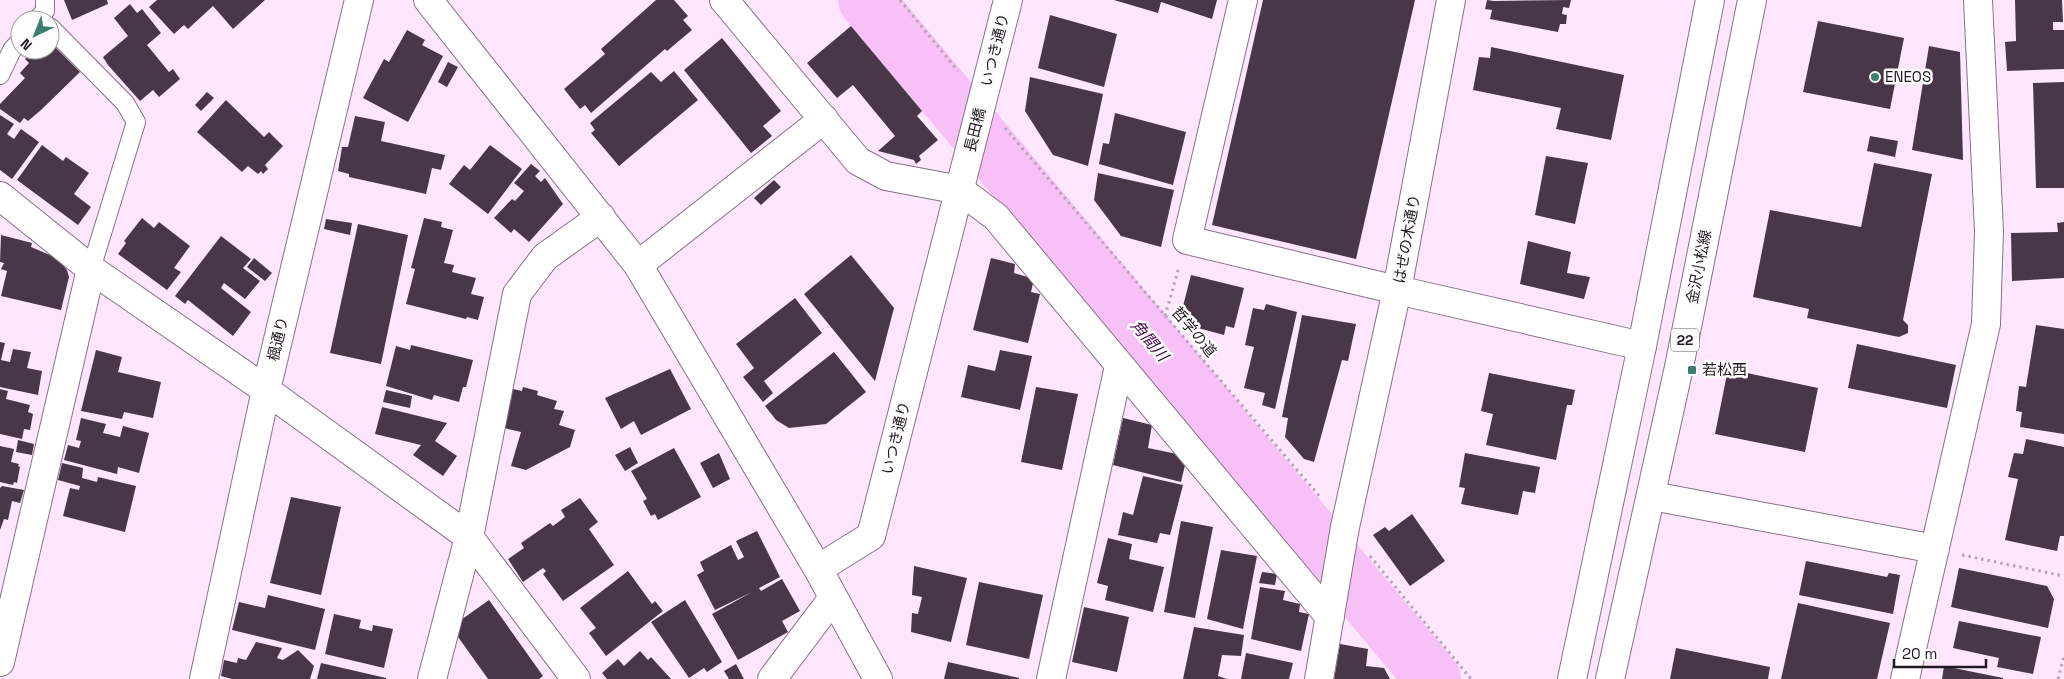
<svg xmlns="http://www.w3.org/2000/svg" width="2064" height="679" font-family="'Space Grotesk','Noto Sans JP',sans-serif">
	<rect width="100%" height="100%" fill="#fee7fe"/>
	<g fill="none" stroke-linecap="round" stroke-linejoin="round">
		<!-- river -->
		<path stroke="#f7c0f7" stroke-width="56" d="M866,0l567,679"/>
	</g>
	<!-- building -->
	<path fill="#493749" d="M64,0h43l1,4 -36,16z
		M157,0h108l-32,29 -20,-23 -25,23 -4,-4 -10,9 -25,-27z
		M656,0h18l14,16 -5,4 9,10 -25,21 -2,-2 -74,64 -6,-8 -5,4 -16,-20 41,-35 -4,-5z
		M1114,0h103l-5,19 -51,-17 -3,11z
		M1263,0h152l-59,259 -144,-34z
		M1487,0l7,1 77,-1 -2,8 -6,-1 -1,7 5,1 -1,9h-6l-2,8 -68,-13 2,-9 -7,-1z
		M2015,0h47l1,22h-10v8h11v39l-57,2 -2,-29 11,-1z
		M130,4l7,9 5,-4 19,24 -14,12 22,27 4,-3 7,10 -21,18 -6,-7 -13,11 -32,-36 -5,-8 25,-21 -14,-18z
		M1050,15l67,19 -13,53 -66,-19z
		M1818,21l86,17 -14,71 -87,-17z
		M851,26l71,85 -5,5 21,24 -19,16 2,4 -5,4 -2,-4 -36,-9 17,-15 -42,-51 -16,13 -30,-35z
		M407,30l18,10 -3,5 21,11 -35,66 -45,-24 21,-39 5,3z
		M722,38l59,73 -18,15 9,10 -21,17 -67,-83z
		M50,42l30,30 -39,38 -13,11 -4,-3 -4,5 -20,-14v-5l25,-26 -5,-5 9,-10 -4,-4 9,-9h16z
		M1929,46l31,6 3,108 -51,-10z
		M1491,47l133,28 -13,65 -55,-11 5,-21 -88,-18 6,-33 11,1z
		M448,62l10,5 -11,20 -9,-5z
		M674,71l24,29 -79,66 -28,-33 4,-3 -5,-7 61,-51 10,10z
		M1030,77l73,17 -15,72 -35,-11 -28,-44z
		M2064,82v106h-28l-3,-105z
		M207,92l7,6 -13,13 -6,-6z
		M226,100l38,37 5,-5 14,14 -18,19 3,4 -5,5 -2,-3 -3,3 -10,-8 -6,6 -45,-40z
		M1115,113l71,19 -13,53 -74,-21 4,-21 6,1z
		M0,115l14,9 -7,10 7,5 7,-10 18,13 -27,37 -12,-9z
		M355,116l30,6 -4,19 64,14 -4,15 -9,-2 -6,26 -77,-17v-3l-11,-3 4,-24h6z
		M1870,136l28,5 -3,16 -28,-6z
		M42,145l21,16 3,-4 23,16 -15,21 17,13 -13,18 -61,-45z
		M490,145l32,24 -34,45 -39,-30 15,-19 6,5z
		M1546,156l42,7 -13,61 -40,-9z
		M1874,163l58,11 -29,146 5,5v8l-9,4 -92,-19 2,-9 -56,-12 17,-87 91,17z
		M531,164l9,7 -5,5 6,6 4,-4 18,26 -34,38 -15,-13 -3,4 -17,-15 18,-19 3,2 9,-10 -10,-8z
		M1098,173l76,17 -13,57 -40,-11 -27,-36z
		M774,180l7,7 -20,18 -7,-7z
		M142,218l12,10 5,-6 31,24 -16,22 7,4 -14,18 -49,-36 8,-11 -2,-2z
		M424,218l18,4 -1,5 12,3 -9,33 10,2 -2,7 24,6 -5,16 13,3 -6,23 -11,-3 -1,2 -60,-15 9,-35 -4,-1z
		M326,219l26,4 -2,12 -26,-6z
		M2064,222v56l-52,3 -1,-48 47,-1 -1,-9z
		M358,224l50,11 -27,129 -51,-11z
		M1,235l31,8 -1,4 26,11 10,12 2,7 -8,33 -60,-14 6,-25 -6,-2 3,-6 -4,-1z
		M221,236l30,23 -8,9 17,13 -15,18 -21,-16 -3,5 30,24 -18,24 -45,-36 -3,4 -10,-8z
		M1528,241l43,11 -4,21 23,4 -6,22 -64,-15z
		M851,255l43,53 -19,73 -71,-87z
		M254,258l18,15 -7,8 -18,-14z
		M991,258l24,6 -1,9 20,6 -3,13 9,2 -12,49 -55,-13z
		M1191,275l53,13 -10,40 -8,-2 -2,9 -37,-10 3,-9 -9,-2z
		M795,298l27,35 -58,48 9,12 -10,9 -20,-25 11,-9 -18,-24z
		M1266,304l31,8 -22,97 -13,-4 3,-12 -21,-5 10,-41 -9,-2 8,-37 11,2z
		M1302,315l54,9 -8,37 -6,-1 -28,102 -10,-3 -19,-22 3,-19 -6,-1z
		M2036,325l28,4v105l-44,-7 2,-15 -6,-1 3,-25 7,1z
		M0,342l5,1 -4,17 9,2 3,-13 18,3 -4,16 15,3 -4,24 -38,-8z
		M1857,344l99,21 -9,43 -99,-20z
		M411,345l62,15 -7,27h-3l-4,15 -25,-7 -2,5 -46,-14 10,-40 14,4z
		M96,350l26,7 -4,15 43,10 -8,36 -29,-6 -2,7 -41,-8z
		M1000,350l32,6 -12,54 -59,-13 7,-32 27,6z
		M834,352l32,40 -40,32 -37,4 -13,-8 -11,-14z
		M670,369l21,40 -50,26 -7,-14 -13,8 -16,-31z
		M1728,369l90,19 -13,64 -90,-18z
		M1489,373l86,17 -3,15h-5l-11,55 -70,-15 7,-31 -12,-3z
		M523,387l15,4 -1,4 20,6 -3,8 10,2 -5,14 16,5 -5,17 -44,23 -15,-4 10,-34 -17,-4 5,-40 13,3z
		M1036,387l42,7 -16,76 -41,-8z
		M0,389l8,2 -2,8 24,6 -2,7 5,2 -3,16 -6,-1 -2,10 -22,-5z
		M386,390l26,6 -2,12 -27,-6z
		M382,407l65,16 -12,18 22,15 -14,20 -30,-21 8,-10 -46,-11z
		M81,418l25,6 -3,9 17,4 3,-11 26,7 -10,40 -21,-6 -1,7 -53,-14 4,-15 11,3 2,-7 -5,-1z
		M1123,418l29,7 -4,23 29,6 8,11 -4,17 -68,-17z
		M2026,439l38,8v89h-4l-3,15 -52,-11 13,-61 -10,-2 6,-24 9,1z
		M18,440l16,4 -2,11 -16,-3z
		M0,446l14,3 -3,13 8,2 -1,2 2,1 -3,16 -3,-1 -1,3 -13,-3z
		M630,447l8,16 -13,8 -10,-16z
		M674,448l27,49 -43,23 -3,-6 -4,2 -8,-15 4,-2 -16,-28z
		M719,453l11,26 -17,9 -13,-25z
		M1465,453l75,14 -5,26 -12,-2 -5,24 -57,-11 4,-16 -6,-1z
		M62,463l21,5 -1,10 15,4 1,-5 38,9 -11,46 -62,-16 7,-28 9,2 1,-4 -22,-6z
		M1143,476l40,9 -13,50 -10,-2 -3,10 -39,-8 5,-23 10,3z
		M2,486l22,4 -4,13 -8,-2 -4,19 -4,-1 -4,11v-42z
		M291,497l50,10 -20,88 -51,-12z
		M580,498l18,24 -9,7 25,36 -51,36 -20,-27 3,-3 -3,-3 -20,14 -15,-23 16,-11 -3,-5 29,-20 3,3 12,-9 -4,-7z
		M1412,514l33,47 -35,25 -37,-51 12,-8 4,4z
		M1181,521l32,6 -18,91 -31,-6z
		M757,531l23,46 -21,11 2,3 21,-12 18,32 -18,10 6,11 -50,28 -26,-46 40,-22 -37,18 -18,-35 7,-4 -4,-9 31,-17 7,15 6,-3 -8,-16z
		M1108,538l24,6 -3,15 35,8 -11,45 -48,-12 3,-14 -11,-3z
		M1221,550l36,6 -14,73 -36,-10z
		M1806,561l81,16 2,-4 11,2 -7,39 -94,-19z
		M914,566l53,12 -16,64 -40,-10 1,-19 6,1 4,-17 -10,-2z
		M1959,568l88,18 7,13 -6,29 -97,-21z
		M628,571l24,33 3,-3 8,10 -57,45 -17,-23 7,-5 -16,-20z
		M1262,572l15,2 -2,11 -16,-2z
		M979,582l64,13 -14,64 -63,-14z
		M1260,587l25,4 -2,9 17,4 -1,8 10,2 -8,37 -50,-12z
		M268,595l57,14 -10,41 -83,-20 7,-28 26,6z
		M489,600l54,76 -4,3h-51l-37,-52z
		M685,600l37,62 -15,10 -3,-4 -15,10 -38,-56z
		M1798,603l92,20 -13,56h-96z
		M1084,607l45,10 -12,55 -45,-10z
		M334,614l27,6 -2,8 13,3 1,-6 20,4 -9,39 -59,-14z
		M1959,621l82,16 -8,37 -36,-7 2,-9 -46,-10z
		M1194,627l50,8 -3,21 -19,-1 -4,21 9,3h-44z
		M256,642l26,6 -5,10 6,2 15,-10 16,16 -4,13h-78l-11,-3 3,-16 13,3 1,-5 8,2z
		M1340,644l28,5 -2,17 18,2 6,11h-56z
		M1676,648l94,19 -2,12h-98z
		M640,651l8,9 3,-3 20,22h-64l-5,-6 16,-14 6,7z
		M1246,653l47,10 -4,16h-48z
		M948,662l71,16v1h-75z
		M321,663l65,15v1h-69z
		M736,664l8,15h-15l-5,-8z
		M1944,666l59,12v1h-61z"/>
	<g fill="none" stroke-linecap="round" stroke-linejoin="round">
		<!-- lane casing -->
		<g stroke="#867286" stroke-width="20">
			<path id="lane" d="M37,20l8,-9v-11
				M50,27l75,76 11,19 -45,147
				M0,75l12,-25 8,-9"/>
		</g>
		<!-- street casing -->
		<g stroke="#867286" stroke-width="30">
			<path id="street" d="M724,0l134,161 28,15 74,14 36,27 334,400
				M1243,0l-56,240 210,50 -52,237 -26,152
				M1451,0l-54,290 245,56
				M0,196l91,73 175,121 203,147 107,142
				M638,265l186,-146
				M1652,496l283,53
				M0,662l91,-393
				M432,679l37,-142 48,-243 28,-37 56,-40
				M772,679l61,-81
				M1051,679l68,-313
				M1905,679l81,-355 3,-93 -11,-231"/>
		</g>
		<!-- secondary casing -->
		<g stroke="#867286" stroke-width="30">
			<path id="secondary" d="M428,0l210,265 180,304
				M204,679l62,-289 93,-390
				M878,679l-60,-110 53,-33 137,-536"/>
		</g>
		<!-- primary casing -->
		<g stroke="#867286" stroke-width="30">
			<path id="primary" d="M1572,679l70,-333 68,-346
				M1610,679l69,-312 73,-367"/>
		</g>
		<!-- path -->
		<path stroke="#b6a4b6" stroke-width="3" stroke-dasharray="2.5 4" stroke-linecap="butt" d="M900,0l58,71
			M1005,128l316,370
			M1165,316l14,-49
			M1962,555l102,21
			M1370,556l101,123
			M2058,679l6,-23"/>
		<!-- lane -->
		<use href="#lane" stroke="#fff" stroke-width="18"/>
		<!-- street -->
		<use href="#street" stroke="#fff" stroke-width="28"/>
		<!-- secondary -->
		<use href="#secondary" stroke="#fff" stroke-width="28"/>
		<!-- primary -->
		<use href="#primary" stroke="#fff" stroke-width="28"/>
	</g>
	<!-- markers -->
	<g fill="#3b7d6e" stroke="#fcfcfc" stroke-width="2">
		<circle cx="1875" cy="77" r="5"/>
		<rect x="1687" y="365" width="10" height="10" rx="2.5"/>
	</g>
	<g text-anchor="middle" stroke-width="5" stroke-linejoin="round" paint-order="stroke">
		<!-- shield labels -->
		<rect fill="#fcfcfc" stroke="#635d63" stroke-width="1" x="1671" y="328.5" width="28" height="23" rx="4"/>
		<g font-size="14" font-weight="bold" fill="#211921">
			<text x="1685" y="345">22</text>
		</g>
		<!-- street labels -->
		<g font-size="15" fill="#211921" stroke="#fcfcfc">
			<text transform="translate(995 50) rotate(-76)" y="5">いつき通り</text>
			<text transform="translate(975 130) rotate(-76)" y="5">長田橋</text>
			<text transform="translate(1407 239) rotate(-80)" y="5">はぜの木通り</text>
			<text transform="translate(1699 267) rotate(-79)" y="5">金沢小松線</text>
			<text transform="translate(1194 332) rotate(50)" y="5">哲学の道</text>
			<text transform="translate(278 339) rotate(-77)" y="5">楓通り</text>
			<text transform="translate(896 438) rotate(-76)" y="5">いつき通り</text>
		</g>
		<!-- poi labels -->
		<g font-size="15" fill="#211921" stroke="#fcfcfc" text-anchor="start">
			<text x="1885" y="82">ENEOS</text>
			<text x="1702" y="375">若松西</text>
		</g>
		<!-- water labels -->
		<g font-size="16" font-style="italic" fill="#460448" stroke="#fcfcfc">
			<text transform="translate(1150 340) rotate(50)" y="6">角間川</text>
		</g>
	</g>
	<!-- north arrow -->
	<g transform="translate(35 35) rotate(223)"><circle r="24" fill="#fcfcfc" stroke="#a4a1a4"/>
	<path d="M0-4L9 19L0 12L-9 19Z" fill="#3b7d6e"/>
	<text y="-8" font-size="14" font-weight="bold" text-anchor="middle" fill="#211921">N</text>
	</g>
	<!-- scale -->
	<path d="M1894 659v8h92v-8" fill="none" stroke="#211921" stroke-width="2.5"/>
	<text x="1902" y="659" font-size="15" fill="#211921" stroke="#fcfcfc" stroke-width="4" paint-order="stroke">20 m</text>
</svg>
